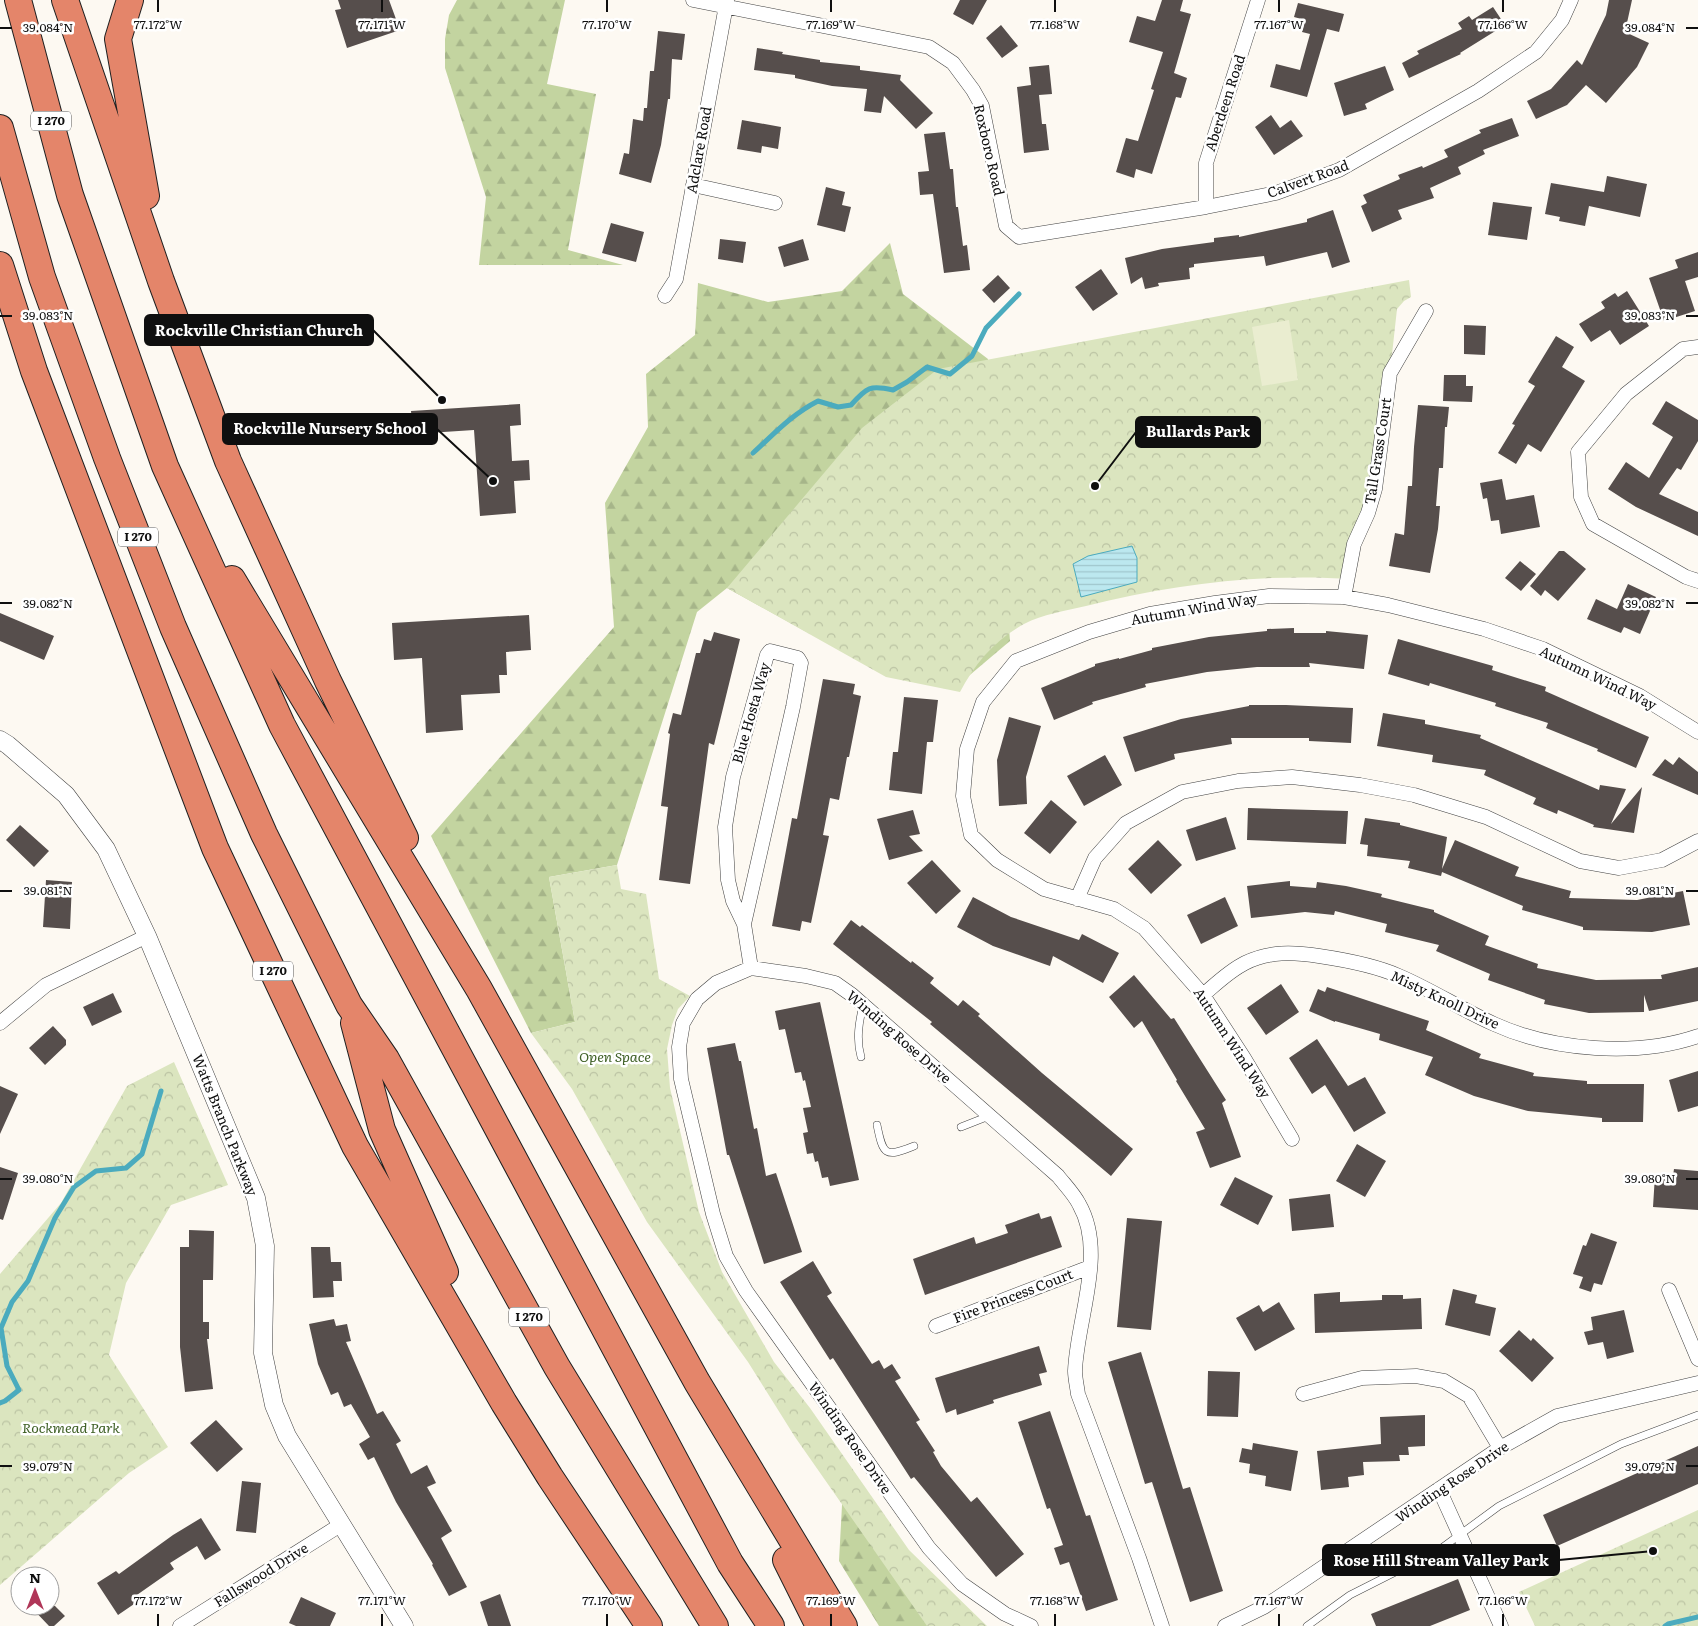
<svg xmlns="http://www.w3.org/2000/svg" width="1698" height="1626" font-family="Literata,serif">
	<defs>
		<pattern id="forest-firs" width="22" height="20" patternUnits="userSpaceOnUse" patternTransform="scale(1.25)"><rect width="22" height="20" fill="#c3d4a0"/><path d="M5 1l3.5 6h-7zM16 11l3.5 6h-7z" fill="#a6b589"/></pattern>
		<pattern id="park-crowns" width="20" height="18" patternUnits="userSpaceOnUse" patternTransform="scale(1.25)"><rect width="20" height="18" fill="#dbe5bf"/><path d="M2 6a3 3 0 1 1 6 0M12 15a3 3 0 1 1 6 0" fill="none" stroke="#bbc3a3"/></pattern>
		<pattern id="water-rules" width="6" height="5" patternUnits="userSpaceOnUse" patternTransform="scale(1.25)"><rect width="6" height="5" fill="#bce8ef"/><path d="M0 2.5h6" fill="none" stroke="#a0c6cc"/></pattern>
	</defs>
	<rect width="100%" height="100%" fill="#fdf9f2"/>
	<!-- forest -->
	<path fill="url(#forest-firs)" d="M457,0h108l-18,84 49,10 -28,156 55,15h-144l7,-68 -41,-129v-29l4,-24z
		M890,243l13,51 85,65 22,282 -52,44 -82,-21 -71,-33 -78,-43 -30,24 -80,253 -68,12 26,145 -44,11 -100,-197 183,-209 -9,-124 43,-76 -2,-53 49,-39 3,-52 70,19 74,-11z
		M844,1468l41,58 91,100h-97l-40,-65z"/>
	<!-- park -->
	<path fill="url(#park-crowns)" d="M1409,280l2,17 -7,4 -7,8 -19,172 -14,42 -12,56c-90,-6 -179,5 -266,27 -21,5 -43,8 -62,18 -28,15 -49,39 -64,68l-74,-15 -159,-89 135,-160 76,-59z
		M617,865l4,24 25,5 13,85 31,17 -12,13 -6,16 -5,24 3,39 29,124 23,60 52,90 36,46 99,142 78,76h-60l-132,-189 -47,-75 -101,-140 -75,-133 -41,-56 44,-11 -26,-145z
		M174,1062l54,123 -57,20 -45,78 -17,72 59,92 -39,26 -129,112v-311l61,-71 66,-117z
		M1698,1510v116h-163l-16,-34z"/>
	<!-- pitch -->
	<path fill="#eaedd0" d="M1289,320l9,60 -36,6 -10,-59z"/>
	<!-- water -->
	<path fill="url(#water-rules)" stroke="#4babbe" d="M1132,546l5,12v24l-56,15 -8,-33 15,-8z"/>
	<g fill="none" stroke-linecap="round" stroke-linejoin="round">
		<!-- stream -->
		<path stroke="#4babbe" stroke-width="5" d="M753,453c22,-20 38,-38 65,-52l20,6 13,-2c16,-18 19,-20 42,-15l14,-8 20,-15 23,7 22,-18 14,-28 33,-34
			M0,1403l5,-2 14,-11 -12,-24 -6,-38 11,-26 16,-21 27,-63 19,-31 22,-16 30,-3 16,-14 19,-63
			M1665,1626l3,-2 30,-7"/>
	</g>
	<!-- building -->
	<path fill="#564e4c" d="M338,0h51l11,30 -53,18 -12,-38 6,-1z
		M960,0h27l-14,25 -20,-11z
		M1162,0h21l-3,11 11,3 -17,59 13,5 -6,20 -5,-1 -24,77 -16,-5 -2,9 -18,-6 10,-34 12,3 16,-51 -3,-1 12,-37 -34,-10 8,-26 18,5z
		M1609,0h23l-7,32 24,11 -12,24 -31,36 -20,-18 -19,20 -31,14 -9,-18 24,-12 26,-29 5,5 24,-50z
		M1298,3l46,11 -5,18 -12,-3 -20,68 -37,-10 6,-23 24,6 10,-36 -8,-2 3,-12 -11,-3z
		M1493,7l12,18 -45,28 1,1 -52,24 -7,-15 17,-9 -2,-3 45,-22 -4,-6 11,-7 3,4z
		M1001,25l17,21 -16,12 -16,-20z
		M658,31l27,3 -3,26 -10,-1 -2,40h-2l-7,46 -10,38 -32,-9 5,-21 5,1 4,-35 10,2 1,-13h3l3,-37h4z
		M757,48l26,4 -1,2 38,6v2l40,4v4l41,5 -1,5 33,33 -17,16 -32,-33 -3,17 -17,-2 3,-22 -35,-3 -37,-8v-3l-41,-5z
		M1049,65l3,29 -13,1 3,29h4l3,26 -25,3 -7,-66 14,-2 -2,-18z
		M1385,66l9,24 -29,14 2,5 -23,7 -10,-33z
		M1271,115l9,13 11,-8 12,16 -29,19 -19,-28z
		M1512,118l7,18 -36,14 2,4 -27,13 3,7 -31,14 4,10 -36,12 4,9 -30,13 -11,-26 6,-3 -4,-8 37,-16 -2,-4 24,-9 1,2 25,-11 -4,-7 37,-17 -2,-3z
		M742,120l39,7 -3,22 -16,-3 -1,7 -24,-4z
		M945,132l5,37h3l3,38h2l5,39 4,-1 3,25 -26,3 -11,-79 -13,1 -2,-23 11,-1 -5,-37z
		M1607,176l40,8 -7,33 -51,-11 -4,20 -26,-5 1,-4 -15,-3 6,-31 53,9z
		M826,187l19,5 -3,13 9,2 -6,25 -28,-7z
		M1493,202l39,5 -5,33 -39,-5z
		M1333,210l17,52 -18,6 -5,-16 -61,14 -2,-10 -70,8v3l-5,1 1,11 -32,4 1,3 -14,3 -3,-12 -11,7 -6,-26 37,-9 52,-7v-4l25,-3v2l68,-15v-3z
		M611,223l33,9 -8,30 -34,-9z
		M720,239l26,3 -3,21 -25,-4z
		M803,239l6,21 -25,7 -6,-20z
		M1698,252v25l-13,4 10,30 -31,10 -15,-43 29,-10 -3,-8z
		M1101,269l17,25 -25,17 -18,-24z
		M998,275l12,13 -16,15 -12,-13z
		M1627,291l22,35 -29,19 -10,-15 -19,12 -12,-18 26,-16 -4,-6 14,-9 3,4z
		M1464,325l22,1 -1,29 -21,-1z
		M1556,336l18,11 -12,20 23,14 -44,71 -13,-8 -12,20 -18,-11 17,-28 -3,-1 23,-38 -7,-4z
		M1444,375h22v11h7l-1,16 -29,-1z
		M1666,401l32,19v21l-17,29 -4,-2 -18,26 39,18v24l-62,-29 -28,-18 18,-27 23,16 24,-41 -21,-13z
		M520,404l1,21 -11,1 2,35 17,-1 1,20 -16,1 2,32 -36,3 -6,-86 -61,4 -2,-23z
		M1418,405l31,2 -2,20h-2l-2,41h-4l-3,38h4l-2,23 -8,44 -41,-7 6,-33 9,2 4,-49h4l2,-39z
		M1502,479l4,21 28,-5 6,32 -39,7 -2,-14 -8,1 -4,-23 -4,1 -3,-16z
		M1559,551h5l22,18 -28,32 -13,-11 -4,6 -11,-10z
		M1520,561l16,13 -15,17 -16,-13z
		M1628,584l28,13 -16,37 -16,-7 -3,6 -34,-14 9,-20 21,10z
		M0,613l54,23 -10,24 -44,-19z
		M529,615l2,35 -25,2 1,23h-8l1,18 -39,2 2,35 -37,3 -4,-75 -28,2 -2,-37z
		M1294,628v5h32v-2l42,4 -4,34 -55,-6 1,4h-53l-50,5 -62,12 1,3 -54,15 1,2 -39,16 -13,-32 54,-22v-2l24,-6v1l33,-9v-2l57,-11 58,-6v-2z
		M714,632l26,7 -26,106 -5,-2 -19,141 -31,-4 9,-73 -7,-1 9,-72 -2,-1 5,-20 8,2 15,-62h4l4,-14 7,2z
		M1398,639l95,27 -1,4 54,17 -1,4 104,46 -13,31 -39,-17 1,-2 -52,-21 2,-5 -53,-17 1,-3 -66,-20 -1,3 -41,-12z
		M823,679l32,5 -2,10 8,2 -12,61h-2l-8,43 -9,-2 -7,37 6,1 -18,87 -9,-2 -2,10 -28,-5 20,-108 5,1z
		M904,697l34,3 -5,42h-6l-5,52 -33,-4 4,-38h5z
		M1249,705h37l67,3 -2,35 -42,-2v-3h-78l1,6 -58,10 1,5 -40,13 -12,-35 58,-18 68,-13z
		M1383,713l42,7v4l56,11 -1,3 119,52 1,-5 26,4 -15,35 31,-37 -8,46 -41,-6 1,-2 -36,-15 -1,4 -24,-10 3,-6 -52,-23 2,-5 -54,-8 1,-7 -56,-9z
		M1009,717l32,9 -15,51 1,27 -28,2 -2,-46z
		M1105,755l17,30 -38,21 -17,-30z
		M1679,757l19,15v23l-46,-20 13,-16 8,6z
		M1051,800l26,22 -27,32 -26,-21z
		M1248,808l100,3 -2,33 -99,-4z
		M913,810l7,24 -11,2 14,15 -34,9 -12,-41z
		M1226,817l10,32 -40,12 -10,-31z
		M1365,818l35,5v2l47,12 -5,32 13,-29 64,27 -4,9 56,15 -2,7 68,2 46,-9 7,34 -38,7 -69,-2v-3l-61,-17 1,-4 -81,-34 -1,4 -33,-8 2,-7 -43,-5 1,-11 -8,-1z
		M20,825l29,26 -15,16 -28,-27z
		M1158,840l24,25 -31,29 -23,-25z
		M932,860l29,31 -25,23 -29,-31z
		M46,880l26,2 -2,47 -27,-2z
		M1290,881v5l26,2 1,-6 29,4 36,8 -1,3 53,13v2l55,24 -4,9 53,19 -1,4 59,12 66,-1 -1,-4 37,-8v34l-49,10 -5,-16v17l-55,1 -45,-9 1,-4 -57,-20 2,-6 -54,-23 3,-6 -54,-13 2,-8 -52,-13 -1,4 -29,-3 -54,6 -4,-32z
		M973,897l38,20 68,23 3,-6 37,19 -16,30 -50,-27 -3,10 -57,-20 -36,-19z
		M1225,897l13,29 -37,18 -14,-29z
		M851,920l9,7 2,-2 49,38 1,-2 22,17 -4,5 28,23 5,-6 17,14 -2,2 64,57 91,76 -22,27 -181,-152 2,-2 -99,-78z
		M1134,975l37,44 3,-1 52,82 -4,3 19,54 -31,11 -14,-36 9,-3 -29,-48 1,-1 -35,-59 -8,7 -25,-31z
		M1281,984l18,28 -33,23 -19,-27z
		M1327,987l102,34 -3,9 55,24 -2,4 55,15 -1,3 54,5v3h57l-1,38h-41v-4l-74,-7 -54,-15 -49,-21 8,-18 -54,-17 1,-6 -45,-13v1l-26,-11 9,-22 7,3z
		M113,993l9,19 -30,14 -9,-19z
		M820,1002l39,178 -29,6 -2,-9 -6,1 -4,-17 -3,1 -2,-9 -6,1 -4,-21 5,-1 -5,-24 8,-1 -6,-27 -2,1 -2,-9 -6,1 -10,-44 -6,1 -4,-19z
		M53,1026l13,14v5l-21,20 -16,-17z
		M1317,1039l31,47 17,-9 21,36 -32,19 -29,-47 -13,9 -23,-36z
		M735,1043l4,18h2l13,68 3,-1 9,48 10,-3 26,79 -38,12 -35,-109h-2l-20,-107z
		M1698,1071v35l-20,6 -9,-32z
		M0,1086l18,8 -18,40z
		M1357,1144l29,17 -21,36 -29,-16z
		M0,1167l18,6 -15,47 -3,-1z
		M1674,1169l24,2v39l-45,-3 2,-32 18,1z
		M1235,1177l38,19 -15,29 -38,-20z
		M1330,1194l4,33 -42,4 -3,-32z
		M1039,1213l2,6 10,-3 11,31 -137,48 -12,-36 61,-22 2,7 32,-11 -3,-8z
		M1127,1218l35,3 -11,109 -34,-3z
		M189,1230l25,1 -1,49h-10v42h6v17h-2l6,50 -28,3 -5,-45v-100h9z
		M1591,1233l26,9 -15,43 -8,-2 -3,9 -12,-4 4,-11 -10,-3 10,-29 3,1z
		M311,1247h19l1,15h10l1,19h-9l1,16 -21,1z
		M813,1261l19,32 -5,3 45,68 7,-4 5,9 8,-5 9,14 -6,3 25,39 -4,2 19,29 -2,1 8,14 30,36 6,-5 47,57 -28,23 -82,-100 -3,2 -78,-121 -3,2 -50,-78z
		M1453,1289l24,6 -2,8 21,5 -6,28 -45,-11z
		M1340,1292v10l42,-2v-5h21v4l18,-1 1,31 -107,4 -1,-39z
		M1279,1302l16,27 -40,22 -19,-33 23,-13 4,7z
		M1624,1310l10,42 -27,7 -4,-17 -15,3 -4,-13 9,-2 -2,-13z
		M334,1319l2,7 11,-2 4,17 -5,1 31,72 6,-3 18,30 -5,3 15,30 16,-9 9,18 -9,4 25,44 -11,7 26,49 -18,9 -17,-31 1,-1 -37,-62 -22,-45 -6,3 -9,-16 11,-7 -19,-33 -7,3 -6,-15 -7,3 -13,-31 -9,-40z
		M1519,1330l12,11 2,-3 21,20 -22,24 -33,-31z
		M1039,1346l8,26 -8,2 3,11 -49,15 1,3 -37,12 -1,-6 -10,4 -11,-35z
		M1141,1352l42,137 7,-2 33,104 -33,11 -38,-120 -7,2 -37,-122z
		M1208,1371l32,1 -2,45 -31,-1z
		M1050,1411l36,105 4,-1 28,85 -32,11 -17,-49 -9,3 -6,-17 9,-3 -13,-37 -3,1 -29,-87z
		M1425,1415v31l-17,1 1,8h-10l1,6 -37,1 1,13 -16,2 1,10 -28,3 -4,-39 64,-7 -1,-27z
		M216,1420l27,29 -26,23 -27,-29z
		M1253,1443l45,8 -7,40 -26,-5 1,-10 -17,-3 1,-9 -11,-2 3,-14 10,2z
		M1698,1446v38l-141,62 -14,-31z
		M242,1481l19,2 -5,50 -20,-2z
		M201,1518l20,32 -16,10 -8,-14 -27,17 4,6 -40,28 3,5 -19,13 -21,-32 19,-12 3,3 54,-39z
		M1458,1579l12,31 -40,16h-54l-5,-12z
		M500,1594l11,32h-23l-8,-24z
		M301,1597l35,16 -6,13h-34l-7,-3z
		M30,1606h25l10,10 -11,10h-5z"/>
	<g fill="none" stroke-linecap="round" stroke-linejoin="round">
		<!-- service casing -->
		<g stroke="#424242" stroke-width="8">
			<path id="service" d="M861,1057c-5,-18 -2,-35 2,-52
				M877,1125c6,30 8,33 37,21
				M961,1127l28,-11
				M1307,1626l43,-31 89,-45 60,-44 122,-62 77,-29"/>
		</g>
		<!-- minor casing -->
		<g stroke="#424242" stroke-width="15">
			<path id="minor" d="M693,0l236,47 24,16 20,27 9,16 24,120 13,11 187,-30 70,-14 63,-23 139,-79 58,-39 26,-32 9,-20
				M693,185l82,18
				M1206,207v-44l52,-163
				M665,296l11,-17 51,-279
				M1698,347l-15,2 -57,45 -48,58 3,45 12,27 93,53 12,4
				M1344,597l10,-53 14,-31 7,-24 15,-116 36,-62
				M1077,899l18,-41 31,-35 56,-31 56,-11 54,-4 68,8 54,10 72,22 94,44 39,7 43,-8 36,-19
				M744,924l-11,-23 -5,-21 -3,-53 8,-50 34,-122 3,-4 28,7 3,5 -8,44 -49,217 7,44
				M1203,995c13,-11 26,-24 42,-32 24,-12 48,-11 74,-7 27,4 55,9 80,20 33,14 63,34 95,48 59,27 143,33 204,12
				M0,1023l46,-38 101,-49
				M1292,1139l-48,-81 -41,-63 -59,-67 -30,-19 -70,-20 -47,-29 -26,-25 -8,-39 4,-47 16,-47 33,-41 73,-29 61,-18 65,-11 54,-7 75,1 44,8 96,24 59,20 97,47 58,36
				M1669,1290l29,69
				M936,1326l154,-59
				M1303,1394l59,-16 54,-2 28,5 25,15 31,52
				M1439,1489l62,137
				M180,1626l162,-102
				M1031,1626l-26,-12 -43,-30 -33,-36 -183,-257 -20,-35 -13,-42 -32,-135 -2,-32 4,-24 14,-24 19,-16 35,-15 55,8 29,7 17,12 206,181c7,9 16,18 21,28 28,49 -2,114 -4,167 0,7 2,15 3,23l61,164 23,68
				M1225,1626l39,-19 236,-159 57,-32 141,-33"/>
		</g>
		<!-- tertiary casing -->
		<g stroke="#424242" stroke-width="19">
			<path id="tertiary" d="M0,740l8,5 58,50 40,54 41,87 109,262 9,48 -2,107 11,52 13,31 117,190"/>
		</g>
		<!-- motorway casing -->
		<g stroke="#202020" stroke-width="28">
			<path id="motorway" d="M18,0l52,195 95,271 117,259 448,838 41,63
				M65,0l96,281 67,180 100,220 77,157
				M130,0l-12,39 28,157
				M0,128l42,149 65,181 66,169 91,207 85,171 37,54 171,308 158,259
				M0,265l34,106 181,477 140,298 149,257 46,74 99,149
				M232,579l247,410 218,393 147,244
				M354,1023l28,107 63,142
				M786,1560l33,66"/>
		</g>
		<!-- service -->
		<use href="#service" stroke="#fff" stroke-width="7"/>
		<!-- minor -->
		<use href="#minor" stroke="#fff" stroke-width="14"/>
		<!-- tertiary -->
		<use href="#tertiary" stroke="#fff" stroke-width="18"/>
		<!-- motorway -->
		<use href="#motorway" stroke="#e4856a" stroke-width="26"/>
	</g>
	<!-- ticks -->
	<path fill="none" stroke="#0f0f0f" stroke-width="2" d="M158,0v12M382,0v12M607,0v12M831,0v12M1055,0v12M1279,0v12M1503,0v12M0,28h12M1686,28h12M0,316h12M1686,316h12M0,603h12M1686,603h12M0,891h12M1686,891h12M0,1179h12M1686,1179h12M0,1466h12M1686,1466h12M158,1614v12M382,1614v12M607,1614v12M831,1614v12M1055,1614v12M1279,1614v12M1503,1614v12"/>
	<g text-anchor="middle" stroke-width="5" stroke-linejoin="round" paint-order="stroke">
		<!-- shield labels -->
		<g fill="#fff" stroke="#575757" stroke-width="1">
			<rect x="31" y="111.5" width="40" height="19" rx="4"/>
			<rect x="118" y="527.5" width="40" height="19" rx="4"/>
			<rect x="253" y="961.5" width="40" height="19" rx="4"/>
			<rect x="509" y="1307.5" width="40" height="19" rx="4"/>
		</g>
		<g font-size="12" font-weight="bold" fill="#0f0f0f">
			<text x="51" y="125">I 270</text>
			<text x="138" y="541">I 270</text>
			<text x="273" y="975">I 270</text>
			<text x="529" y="1321">I 270</text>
		</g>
		<!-- street labels -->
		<g font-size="14" fill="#0f0f0f" stroke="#fff">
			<text transform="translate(1225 103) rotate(-72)" y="5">Aberdeen Road</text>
			<text transform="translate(699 150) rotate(-80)" y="5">Adclare Road</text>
			<text transform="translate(989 150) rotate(77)" y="5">Roxboro Road</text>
			<text transform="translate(1308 179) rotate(-20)" y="5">Calvert Road</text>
			<text transform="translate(1378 451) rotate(-81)" y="5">Tall Grass Court</text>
			<text transform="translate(1194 609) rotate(-10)" y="5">Autumn Wind Way</text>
			<text transform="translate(1598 678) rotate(26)" y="5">Autumn Wind Way</text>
			<text transform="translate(751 713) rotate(-74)" y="5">Blue Hosta Way</text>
			<text transform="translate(1445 1000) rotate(25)" y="5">Misty Knoll Drive</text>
			<text transform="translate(899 1037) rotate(41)" y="5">Winding Rose Drive</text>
			<text transform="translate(1232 1043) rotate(57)" y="5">Autumn Wind Way</text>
			<text transform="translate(225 1125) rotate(68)" y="5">Watts Branch Parkway</text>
			<text transform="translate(1013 1296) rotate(-21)" y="5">Fire Princess Court</text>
			<text transform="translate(850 1438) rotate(55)" y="5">Winding Rose Drive</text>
			<text transform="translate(1452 1482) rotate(-34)" y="5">Winding Rose Drive</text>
			<text transform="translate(261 1575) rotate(-32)" y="5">Fallswood Drive</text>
		</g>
		<!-- park labels -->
		<g font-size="14" font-style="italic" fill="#3f6026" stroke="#fff">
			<text x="615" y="1062">Open Space</text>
			<text x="71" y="1433">Rockmead Park</text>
		</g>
	</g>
	<g font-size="12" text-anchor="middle" fill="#0f0f0f" stroke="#fff" stroke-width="5" stroke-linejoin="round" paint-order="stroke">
		<text x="158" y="29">77.172°W</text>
		<text x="382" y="29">77.171°W</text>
		<text x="607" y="29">77.170°W</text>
		<text x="831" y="29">77.169°W</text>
		<text x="1055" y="29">77.168°W</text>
		<text x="1279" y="29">77.167°W</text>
		<text x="1503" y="29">77.166°W</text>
		<text x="48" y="32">39.084°N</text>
		<text x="1650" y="32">39.084°N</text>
		<text x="48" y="320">39.083°N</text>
		<text x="1650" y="320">39.083°N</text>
		<text x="48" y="608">39.082°N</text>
		<text x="1650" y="608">39.082°N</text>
		<text x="48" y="895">39.081°N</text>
		<text x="1650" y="895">39.081°N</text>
		<text x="48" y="1183">39.080°N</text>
		<text x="1650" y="1183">39.080°N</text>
		<text x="48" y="1471">39.079°N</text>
		<text x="1650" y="1471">39.079°N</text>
		<text x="158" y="1605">77.172°W</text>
		<text x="382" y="1605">77.171°W</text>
		<text x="607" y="1605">77.170°W</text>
		<text x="831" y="1605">77.169°W</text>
		<text x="1055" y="1605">77.168°W</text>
		<text x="1279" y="1605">77.167°W</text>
		<text x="1503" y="1605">77.166°W</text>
	</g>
	<!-- callouts -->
	<path fill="none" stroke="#0f0f0f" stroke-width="2" d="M442 400L373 330M493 481L437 429M1095 486L1136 432M1653 1551L1559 1560"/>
	<g fill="#0f0f0f" stroke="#fff" stroke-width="2">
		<circle cx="442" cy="400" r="5"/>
		<circle cx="493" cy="481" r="5"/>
		<circle cx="1095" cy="486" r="5"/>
		<circle cx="1653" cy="1551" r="5"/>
	</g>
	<g fill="#0f0f0f" stroke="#0f0f0f" stroke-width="2">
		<rect x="145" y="315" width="228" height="30" rx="5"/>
		<rect x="223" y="414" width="214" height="30" rx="5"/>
		<rect x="1136" y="417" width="124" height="30" rx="5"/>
		<rect x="1323" y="1545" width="236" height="30" rx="5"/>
	</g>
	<g font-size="15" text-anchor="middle" font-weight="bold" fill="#fff">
		<text x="259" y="336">Rockville Christian Church</text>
		<text x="330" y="434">Rockville Nursery School</text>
		<text x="1198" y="437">Bullards Park</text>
		<text x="1441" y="1566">Rose Hill Stream Valley Park</text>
	</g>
	<!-- north arrow -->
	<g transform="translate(35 1591)"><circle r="24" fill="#ffffff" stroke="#9f9f9f"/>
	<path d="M0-4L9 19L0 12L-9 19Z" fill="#b03658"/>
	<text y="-8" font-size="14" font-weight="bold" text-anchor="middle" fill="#0f0f0f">N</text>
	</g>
</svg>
